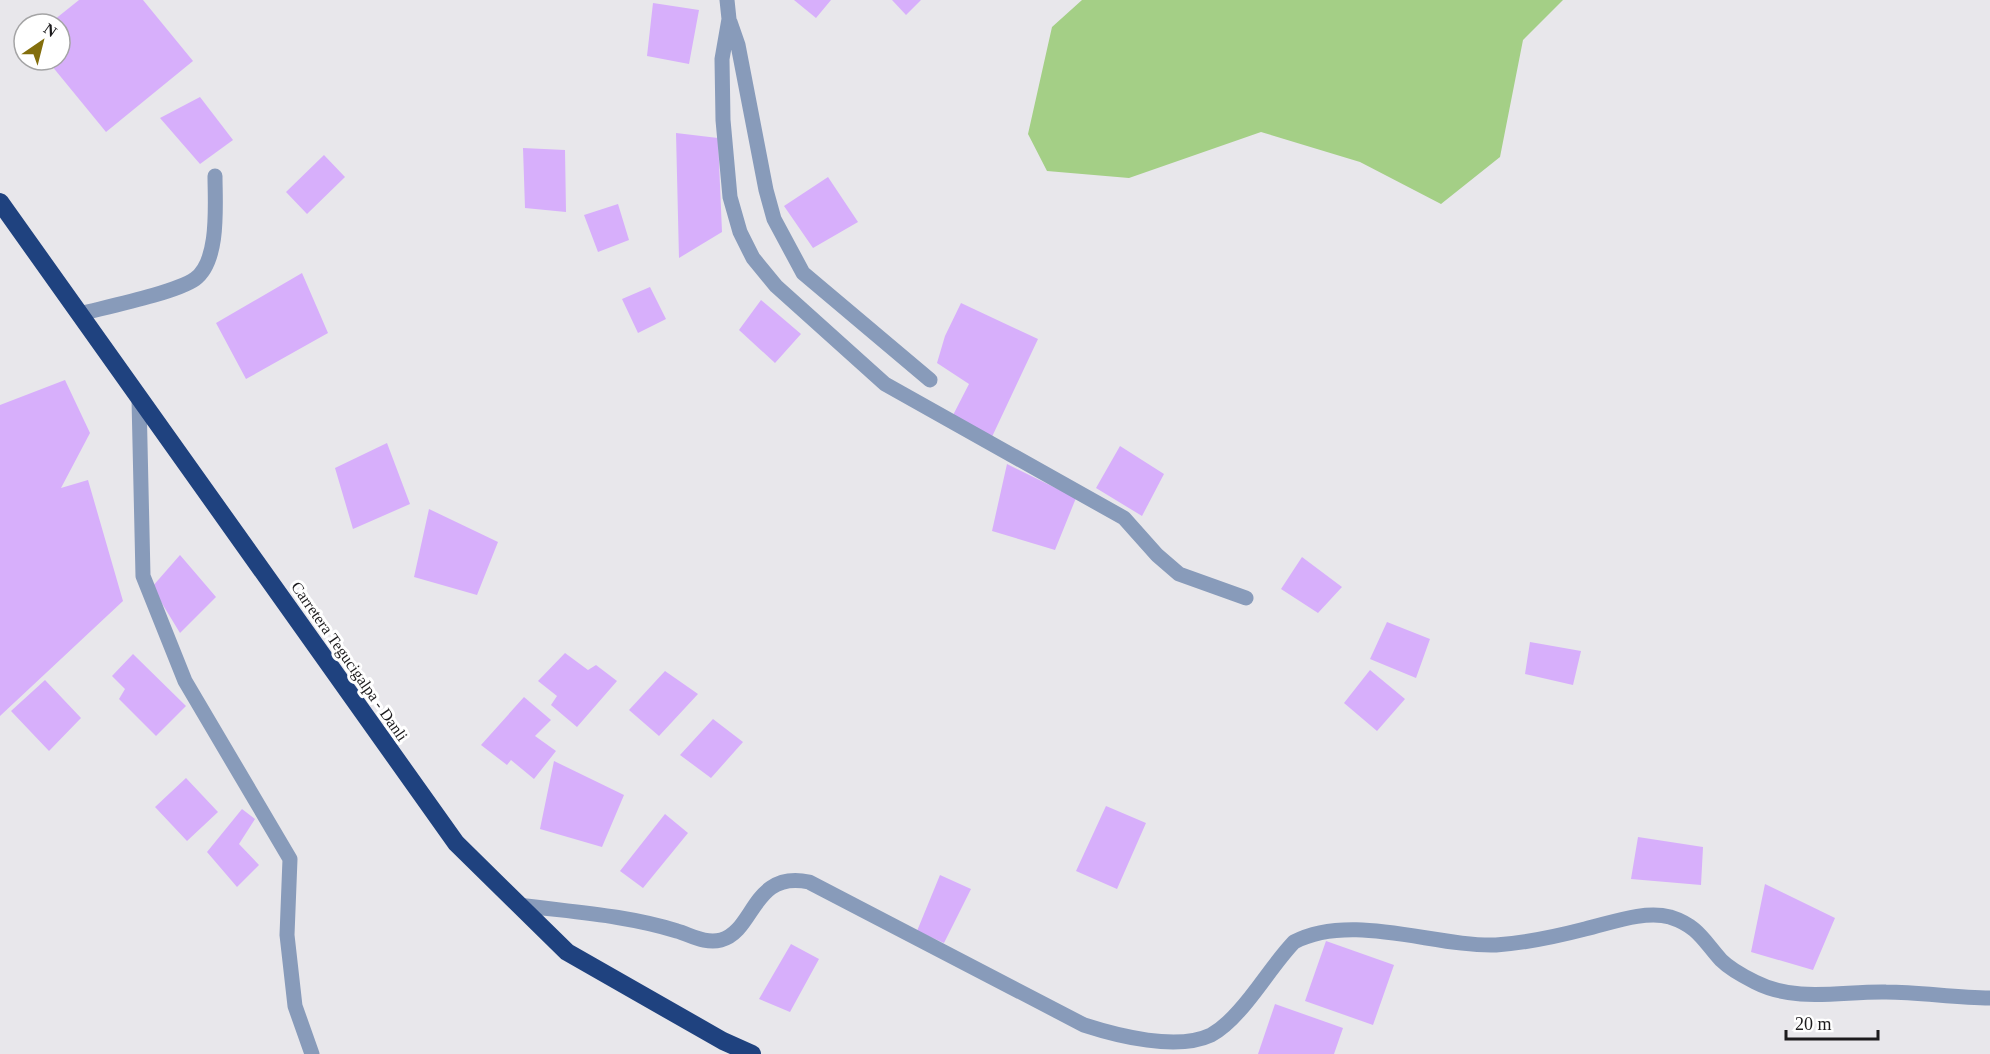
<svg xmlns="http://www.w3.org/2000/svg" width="1990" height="1054" font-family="Georgia,serif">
	<rect width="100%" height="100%" fill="#e8e7eb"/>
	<!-- green -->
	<path fill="#a4cf86" d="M1082,0h481l-40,40 -23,117 -59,47 -81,-42 -99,-30 -132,46 -82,-7 -19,-37 24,-107z"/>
	<!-- building -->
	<path fill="#d7affb" d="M79,0h64l50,61 -87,71 -59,-72h13v-36h-11z
		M794,0h37l-15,18z
		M892,0h29l-15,15z
		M653,3l46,7 -10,54 -42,-8z
		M200,97l33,43 -33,24 -40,-46z
		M676,133l42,5 4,94 -43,26z
		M523,148l42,2 1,62 -41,-4z
		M324,155l21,22 -38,37 -21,-22z
		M828,177l30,45 -45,26 -29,-42z
		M618,204l11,36 -31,12 -14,-37z
		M302,273l26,60 -82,46 -30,-56z
		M650,287l16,32 -28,14 -16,-34z
		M761,300l40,34 -26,29 -36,-33z
		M961,303l77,36 -48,102 -39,-22 18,-35 -32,-21 8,-27z
		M65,380l25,53 -29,55 27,-8 35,121 -123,115v-311z
		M387,443l23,61 -57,25 -18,-61z
		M1120,446l44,28 -22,42 -46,-28z
		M1007,464l69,34 -21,52 -63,-19z
		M429,509l69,33 -21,53 -63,-18z
		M180,555l36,42 -36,36 -28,-46z
		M1302,557l40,30 -24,26 -37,-24z
		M1387,622l43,17 -14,39 -46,-19z
		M1530,642l51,9 -8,34 -48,-11z
		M565,653l23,17 8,-5 21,16 -40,46 -26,-22 6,-9 -19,-15z
		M133,654l53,52 -30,30 -37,-37 6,-10 -13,-13z
		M1370,670l35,29 -28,32 -33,-28z
		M665,671l33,23 -39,42 -30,-26z
		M45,680l36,38 -32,33 -38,-40z
		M524,697l27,23 -16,16 21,15 -22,28 -23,-19 -4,5 -26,-20z
		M713,719l30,23 -32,36 -31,-23z
		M554,761l70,34 -22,52 -62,-18z
		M186,778l32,34 -31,29 -32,-34z
		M1106,806l40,17 -29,66 -41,-18z
		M242,809l13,10 -16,25 20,21 -22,22 -30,-35z
		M665,814l23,19 -45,55 -23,-17z
		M1638,837l65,10 -2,38 -70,-6z
		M940,875l31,14 -27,54 -27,-12z
		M1765,884l70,34 -22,52 -62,-18z
		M1326,941l68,24 -21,60 -68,-24z
		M791,944l28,15 -29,53 -31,-13z
		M1275,1004l68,24 -9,26h-76z"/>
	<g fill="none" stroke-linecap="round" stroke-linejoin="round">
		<!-- minor -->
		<path stroke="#889bba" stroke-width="15" d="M727,0l2,19 -7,40 1,61 7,77 10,35 13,26 23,28 109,98 239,134 33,37 22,19 67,24
			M730,22l8,23 28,145 8,29 29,54 127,107
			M79,314c27,-7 96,-21 116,-35 25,-18 20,-76 20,-103
			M139,399l4,177 42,105 105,178 -3,76 8,71 17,48
			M519,905c52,7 107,10 158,26 14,4 28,13 44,9 34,-9 31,-70 88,-58l275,143c34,11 93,26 127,10 9,-5 21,-16 28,-24 20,-22 35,-48 55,-69 58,-30 141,5 202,3 28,-2 62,-9 89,-16 26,-6 59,-19 85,-12 28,9 33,23 51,43 8,8 24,17 34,22 41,21 87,9 131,10 35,0 69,6 104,6"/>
		<!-- highway -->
		<path stroke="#1f427f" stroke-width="18" d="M0,202l456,641 111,109 156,89 29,13"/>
	</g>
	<g text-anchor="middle" stroke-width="6" stroke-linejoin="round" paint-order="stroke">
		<!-- street labels -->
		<g font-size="16" fill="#1c1b1d" stroke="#fff">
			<text transform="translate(350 661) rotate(55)" y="6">Carretera Tegucigalpa - Danli</text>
		</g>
	</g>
	<!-- north arrow -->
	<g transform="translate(42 42) rotate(35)"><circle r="28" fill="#ffffff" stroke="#a4a4a5" stroke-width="1.5"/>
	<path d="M0-4.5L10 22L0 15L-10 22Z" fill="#836e0c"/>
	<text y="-9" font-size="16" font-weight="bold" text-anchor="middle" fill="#1c1b1d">N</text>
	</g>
	<!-- scale -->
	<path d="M1786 1030v9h92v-9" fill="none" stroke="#1c1b1d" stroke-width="3"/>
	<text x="1795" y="1030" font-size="18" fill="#1c1b1d" stroke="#ffffff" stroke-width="4.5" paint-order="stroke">20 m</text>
</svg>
